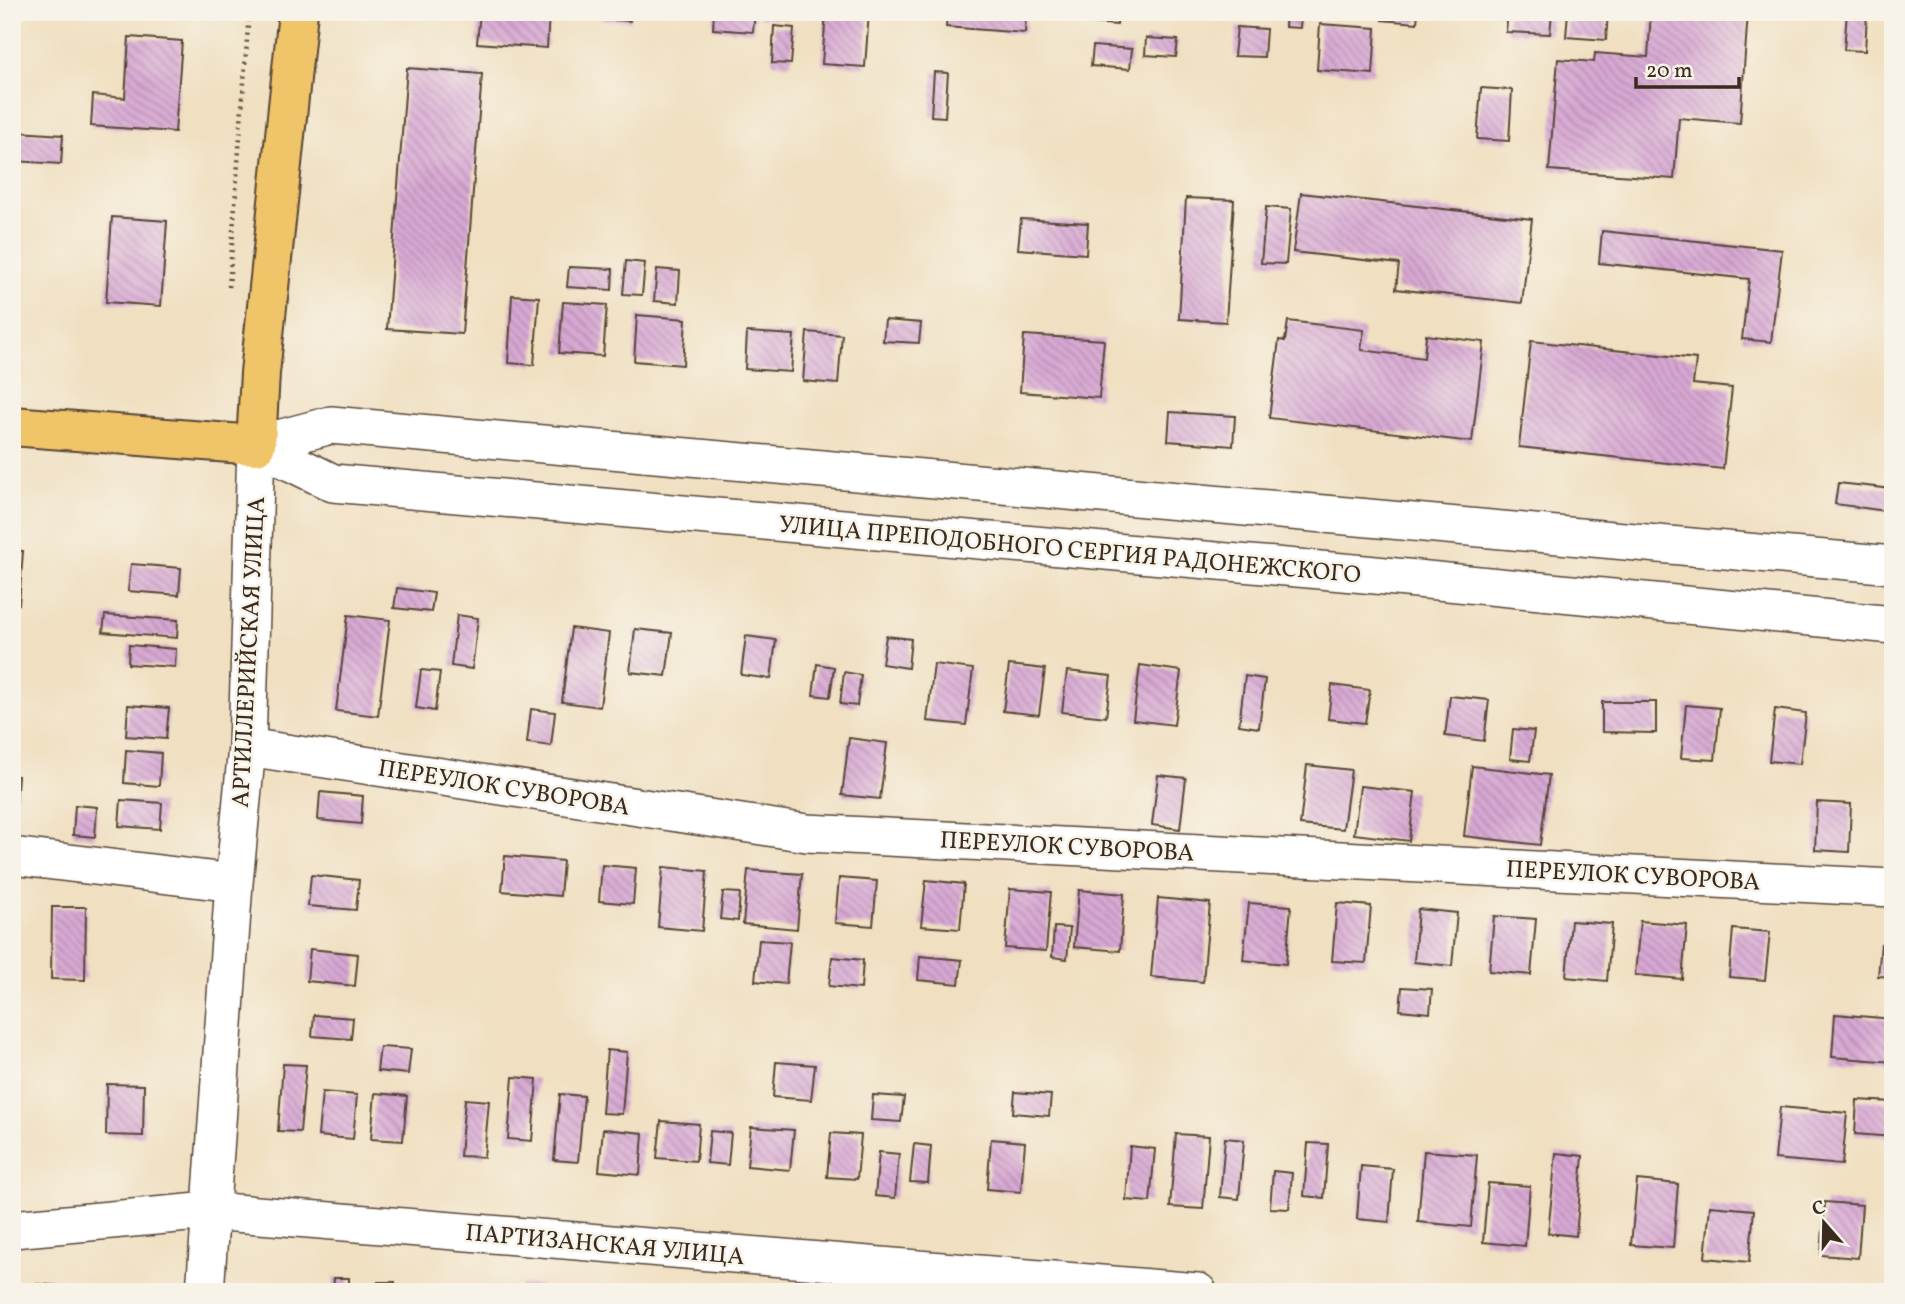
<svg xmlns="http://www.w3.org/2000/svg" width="1905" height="1304" font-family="Vollkorn,serif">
	<defs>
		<pattern id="building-back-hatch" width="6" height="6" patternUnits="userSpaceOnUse" patternTransform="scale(1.75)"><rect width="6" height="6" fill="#d8a8d4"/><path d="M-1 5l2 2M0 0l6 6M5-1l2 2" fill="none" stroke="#b089ab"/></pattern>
	</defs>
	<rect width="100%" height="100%" fill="#f7f3e8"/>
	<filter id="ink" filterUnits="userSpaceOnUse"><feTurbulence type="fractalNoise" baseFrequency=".0143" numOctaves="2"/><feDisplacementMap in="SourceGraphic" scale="14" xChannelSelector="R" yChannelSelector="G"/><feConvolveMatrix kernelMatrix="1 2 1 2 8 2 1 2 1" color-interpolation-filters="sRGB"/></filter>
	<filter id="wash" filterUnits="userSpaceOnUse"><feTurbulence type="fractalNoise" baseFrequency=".00686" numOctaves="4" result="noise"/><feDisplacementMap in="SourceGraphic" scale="28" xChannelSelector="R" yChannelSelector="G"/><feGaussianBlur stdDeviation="1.57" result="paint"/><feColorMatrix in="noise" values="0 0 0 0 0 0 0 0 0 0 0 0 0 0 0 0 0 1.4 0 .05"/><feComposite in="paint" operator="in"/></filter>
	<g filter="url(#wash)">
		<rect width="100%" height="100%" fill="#f0dfc0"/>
		<g id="blocks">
			<!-- building -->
			<path fill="url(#building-back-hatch)" d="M480,12h69l-2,36 -70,-5z
				M601,12h30l-1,9 -30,-2z
				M714,12h41l-2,20 -40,-3z
				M759,12h32v8l-32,-3z
				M826,12h43l-4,55 -43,-3z
				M947,12h79l-1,21 -79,-6z
				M1079,12h39l-1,13 -39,-3z
				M1286,12h15l-1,16 -15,-1z
				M1382,12h36l-1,11 -35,-3z
				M1508,12h44l-2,22 -44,-2z
				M1568,12h40l-2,28 -40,-3z
				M1651,12h97l-8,111 -61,-5 -5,61 -125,-9 9,-111 36,3 1,-9 53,4z
				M1847,12l20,1 -2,38 -21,-1z
				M1320,24l56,4 -3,46 -56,-4z
				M774,26l20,2 -3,36 -19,-1z
				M1237,27l29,2 -2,28 -30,-1z
				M129,37l53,4 -7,91 -84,-6 2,-31 32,3z
				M1146,38l32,2 -2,17 -31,-2z
				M1093,46l39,3 -2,20 -39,-3z
				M407,68l75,6 -20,260 -75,-5z
				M934,72l14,1 -3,44 -14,-1z
				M1481,88l31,2 -3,51 -32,-2z
				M18,132l45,3 -2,29 -46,-3z
				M1301,193l231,26 -10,84 -126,-14 3,-25 -106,-12z
				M1186,198l48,2 -8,122 -47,-3z
				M1266,207l25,2 -5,55 -25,-1z
				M112,217l55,4 -6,85 -55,-4z
				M1021,219l67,4 -2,31 -68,-5z
				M1602,231l180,19 -11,92 -29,-3 7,-60 -150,-16z
				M626,261l19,2 -3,32 -19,-1z
				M569,267l44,2 -1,21 -45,-3z
				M657,269l23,2 -2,32 -24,-2z
				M512,295l27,2 -5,68 -26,-2z
				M563,302l44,3 -4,51 -44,-3z
				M637,315l49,4 -3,46 -49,-4z
				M885,320l36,3 -2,20 -36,-2z
				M1288,321l76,9 -3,20 63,8 2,-23 58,7 -12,100 -203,-24 10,-78 6,1z
				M747,332l47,3 -3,37 -46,-3z
				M807,332l35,3 -4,49 -35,-3z
				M1024,335l80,5 -5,58 -79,-6z
				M1531,341l165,18 -3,25 39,4 -9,81 -204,-22z
				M1170,412l65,4 -2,30 -65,-5z
				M1838,483l55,6v23l-58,-8z
				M12,551h11l-4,53 -7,-1z
				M131,564l50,4 -2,27 -51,-4z
				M397,588l37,5 -3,19 -37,-4z
				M105,615l73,5 -1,18 -74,-6z
				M348,615l42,5 -12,96 -42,-5z
				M457,615l21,3 -6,51 -21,-3z
				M571,628l38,5 -9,74 -38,-5z
				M635,629l37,4 -6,43 -36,-4z
				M746,636l30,4 -5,39 -30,-4z
				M886,636l25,3 -3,29 -26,-4z
				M129,645l47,4 -1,18 -47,-3z
				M817,664l17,3 -4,30 -17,-2z
				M934,664l39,5 -7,56 -39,-4z
				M1009,665l36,4 -6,46 -36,-4z
				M1140,665l41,6 -7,54 -41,-5z
				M421,670l19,2 -5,39 -19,-3z
				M1067,671l44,5 -5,41 -44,-5z
				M844,672l17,3 -4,31 -17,-2z
				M1245,676l20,3 -6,49 -20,-3z
				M1332,685l38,5 -5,33 -37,-4z
				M1450,696l39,4 -5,41 -39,-5z
				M1602,702h54v31l-54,-1z
				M128,705l41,3 -3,31 -40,-3z
				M1686,705l34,3 -5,52 -34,-2z
				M531,709l24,3 -4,34 -24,-3z
				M1775,709l31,4 -6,51 -31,-3z
				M1513,729l21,2 -4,30 -20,-2z
				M849,738l38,5 -7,56 -38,-4z
				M126,750l35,3 -2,33 -35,-3z
				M1307,765l44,5 -8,59 -43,-4z
				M1472,766l77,9 -9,70 -76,-9z
				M1158,775l28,3 -6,51 -28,-4z
				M12,776h6l-3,42 -3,-1z
				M1360,786l55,6 -6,49 -55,-7z
				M320,792l43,4 -2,28 -43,-4z
				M121,800l41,3 -2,26 -41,-3z
				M1817,802l34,2 -2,48 -34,-2z
				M75,805l22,2 -2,30 -22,-2z
				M1891,813h2v44h-6z
				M505,856l58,5 -3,35 -58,-5z
				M602,865l34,3 -3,36 -34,-3z
				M663,867l44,4 -5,60 -44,-4z
				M748,870l54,4 -5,55 -54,-5z
				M311,875l48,5 -3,30 -48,-4z
				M839,878l38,3 -4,45 -38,-3z
				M926,880l38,4 -4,45 -39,-3z
				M1010,889l41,3 -5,59 -41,-3z
				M1079,890l45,4 -4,57 -46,-4z
				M723,892l17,1 -2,28 -18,-2z
				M1158,898l52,5 -7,79 -52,-5z
				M1249,903l42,3 -5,58 -43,-4z
				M1337,903l34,3 -5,57 -34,-2z
				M52,907h34l-1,73 -34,-1z
				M1418,909l39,4 -5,53 -38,-4z
				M1494,916l42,3 -5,56 -42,-4z
				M1571,921l41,3 -5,57 -41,-4z
				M1640,921l47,4 -5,54 -47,-4z
				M1054,927l16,1 -3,31 -15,-2z
				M1733,929l37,3 -5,48 -36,-3z
				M759,940l31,2 -4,42 -31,-3z
				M1881,944l12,1v32l-15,-1z
				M310,949l48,5 -3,32 -48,-5z
				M920,956l42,4 -3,24 -41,-4z
				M832,957l31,3 -2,29 -32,-3z
				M1402,987l30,2 -2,24 -30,-3z
				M1835,1014l58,5v43l-61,-5z
				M314,1015l39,3 -2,21 -39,-3z
				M380,1047l31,2 -3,25 -31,-3z
				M607,1050l20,2 -5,62 -20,-1z
				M776,1062l39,3 -4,35 -38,-3z
				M283,1064l23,1 -6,67 -22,-1z
				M513,1077l24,2 -5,62 -24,-2z
				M107,1084l37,1 -1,51 -37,-1z
				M322,1092l35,3 -4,44 -35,-3z
				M1015,1092l36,3 -2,21 -36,-3z
				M375,1093l32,3 -4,45 -32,-2z
				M560,1094l24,2 -6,66 -24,-2z
				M873,1095l31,2 -3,25 -30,-2z
				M465,1099l24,2 -5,56 -24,-1z
				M1857,1100l36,2v35l-38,-3z
				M1780,1107l67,6 -5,52 -67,-6z
				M661,1121l38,3 -3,37 -39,-3z
				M751,1127l43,3 -4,40 -43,-4z
				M603,1129l40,4 -3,42 -41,-4z
				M710,1131l21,2 -3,32 -21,-2z
				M831,1133l30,2 -4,44 -30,-2z
				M1176,1134l33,2 -6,73 -33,-2z
				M1225,1138l19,2 -5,59 -19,-2z
				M991,1139l34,3 -4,50 -34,-3z
				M1308,1143l20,1 -4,54 -20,-2z
				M914,1144l17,2 -3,37 -18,-1z
				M1130,1146l25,3 -5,53 -24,-2z
				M1424,1151l53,4 -6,72 -53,-5z
				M879,1152l20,2 -4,44 -20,-2z
				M1556,1153l27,3 -7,80 -28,-3z
				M1361,1166l32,3 -4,53 -32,-3z
				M1273,1171l19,2 -3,36 -19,-1z
				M1637,1180l41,4 -5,64 -42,-3z
				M1488,1183l42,3 -5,60 -42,-4z
				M1825,1202l37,3 -4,53 -37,-3z
				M1710,1206l44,4 -5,52 -44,-4z
				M334,1278h15v14h-16z
				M378,1282h17v10h-18z
				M37,1284l24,2v6h-25z
				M520,1285h20v7h-20z"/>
		</g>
	</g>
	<g filter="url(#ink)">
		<use href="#blocks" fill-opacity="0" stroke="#564536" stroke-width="2"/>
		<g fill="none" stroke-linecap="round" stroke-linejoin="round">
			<!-- minor casing -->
			<g stroke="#564536" stroke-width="40">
				<path id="minor" d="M256,445l77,38 1032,91 528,51
					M256,445l75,-20 1562,140
					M247,747l560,86 1086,55
					M12,856l222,27
					M12,1229l198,-18 988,81
					M205,1292l29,-409 13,-136 9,-302"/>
			</g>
			<!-- major casing -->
			<g stroke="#564536" stroke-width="42">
				<path id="major" d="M12,426l244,19 4,-72 38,-361"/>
			</g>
			<!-- path -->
			<path stroke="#564536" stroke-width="4.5" stroke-dasharray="2 5" stroke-linecap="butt" d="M229,287l20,-275"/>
			<!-- minor -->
			<use href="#minor" stroke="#fff" stroke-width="37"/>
			<!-- major -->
			<use href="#major" stroke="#f0c469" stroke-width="38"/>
		</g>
	</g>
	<g text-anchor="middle" stroke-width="5" stroke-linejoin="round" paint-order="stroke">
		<!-- street labels -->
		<g font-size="24" fill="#3b2a1e" stroke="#f7f3e8">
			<text transform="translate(1070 549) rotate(5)" y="8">УЛИЦА ПРЕПОДОБНОГО СЕРГИЯ РАДОНЕЖСКОГО</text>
			<text transform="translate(248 652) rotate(-87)" y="8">АРТИЛЛЕРИЙСКАЯ УЛИЦА</text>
			<text transform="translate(504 787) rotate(9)" y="8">ПЕРЕУЛОК СУВОРОВА</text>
			<text transform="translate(1067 846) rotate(3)" y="8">ПЕРЕУЛОК СУВОРОВА</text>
			<text transform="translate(1633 875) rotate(3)" y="8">ПЕРЕУЛОК СУВОРОВА</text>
			<text transform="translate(605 1244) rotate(5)" y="8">ПАРТИЗАНСКАЯ УЛИЦА</text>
		</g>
	</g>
	<!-- margin -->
	<rect width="1905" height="1304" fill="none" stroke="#f7f3e8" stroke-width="42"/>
	<!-- north arrow -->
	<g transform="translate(1824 1223) rotate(340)" stroke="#f7f3e8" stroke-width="5" paint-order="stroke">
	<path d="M0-5L12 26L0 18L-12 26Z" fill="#3b2a1e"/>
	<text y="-10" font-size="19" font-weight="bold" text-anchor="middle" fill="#3b2a1e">С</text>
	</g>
	<!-- scale -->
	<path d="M1636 77v10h103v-10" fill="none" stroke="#3b2a1e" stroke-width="3.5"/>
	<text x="1646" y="77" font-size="21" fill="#3b2a1e" stroke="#f7f3e8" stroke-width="5" paint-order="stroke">20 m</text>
</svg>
